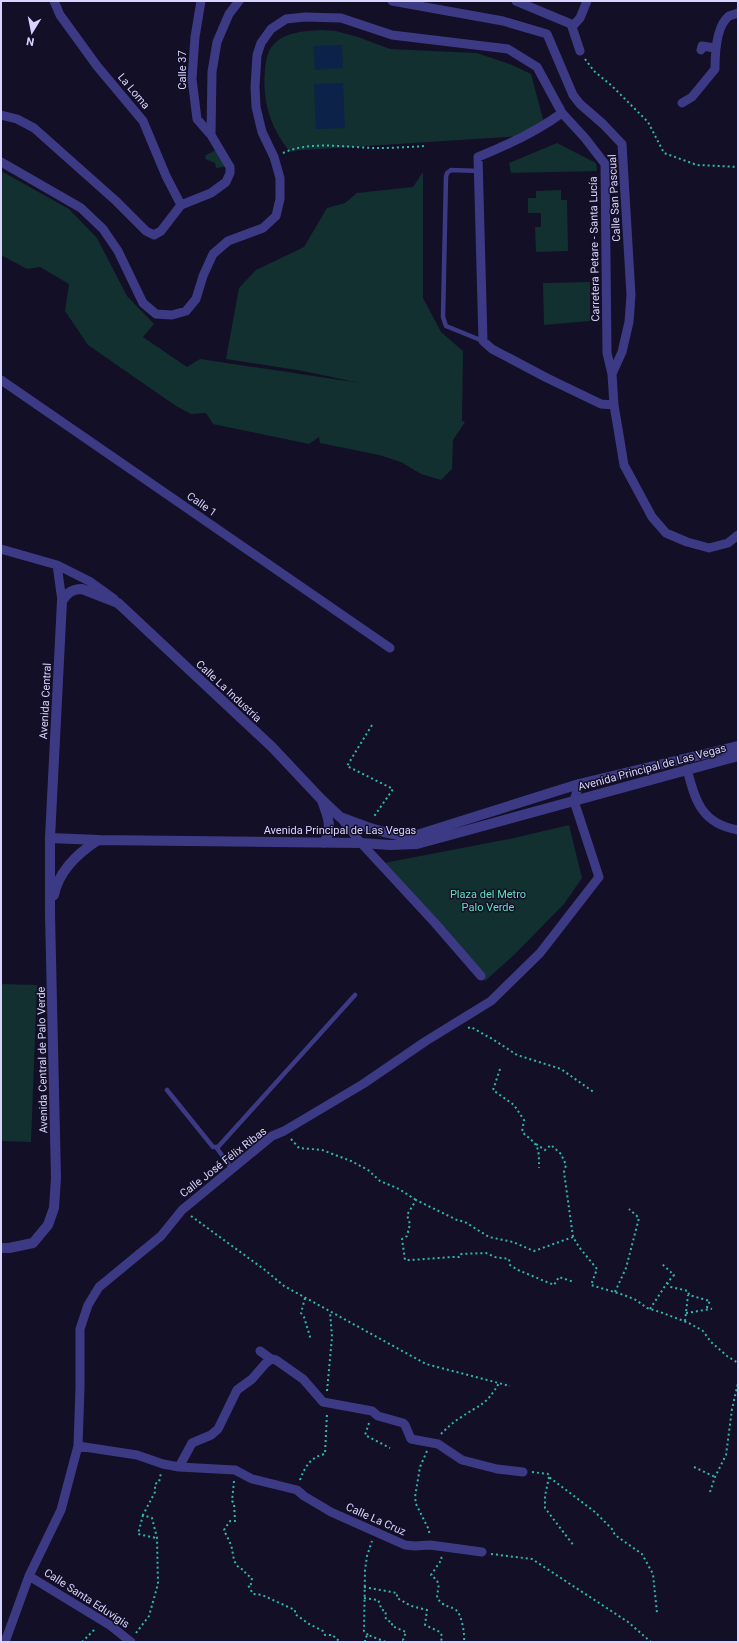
<svg xmlns="http://www.w3.org/2000/svg" width="739" height="1643" font-family="Roboto,sans-serif">
	<rect width="100%" height="100%" fill="#130f26"/>
	<!-- green -->
	<path fill="#12302f" d="M321,30l15,1 22,6 32,12 87,4 35,12 19,9 13,49 -24,13 -231,15c-19,-24 -27,-51 -24,-81 1,-10 2,-19 9,-26 11,-12 31,-13 47,-14z
		M557,143l39,20 1,8 -86,2 -2,-10z
		M216,150l13,16 -13,2 -1,-5 -10,-4 1,-4z
		M1,171l68,38 28,29 30,58 27,28 -11,13 44,30 13,-8 160,24 -57,-12 -77,-12 13,-71 17,-18 48,-23 23,-39 18,-5 12,-10 56,-6 10,-15v126l18,34 22,19 -1,70 3,1 -12,18 -1,29 -11,11 -20,-6 -20,-12 -22,-7 -59,-12 -1,-6 -10,7 -96,-20 -7,-11 -15,1 -15,-8 -88,-61 -23,-34 4,-27 -29,-17 -13,2 -26,-14z
		M561,190v10h6l1,51 -32,1 -1,-25h6v-14h-13v-15h8v-7z
		M590,282v39l-46,4 -1,-42z
		M569,825l13,53 -18,26 -49,50 -30,27 -62,-70 -39,-48 130,-25z
		M1,984l36,1 -6,157 -30,-1z"/>
	<!-- water -->
	<path fill="#0c2248" d="M342,45l1,23 -28,2 -2,-24z
		M343,83l2,45 -29,1 -2,-45z"/>
	<g fill="none" stroke-linecap="round" stroke-linejoin="round">
		<!-- path -->
		<path stroke="#2fb8b0" stroke-width="2" stroke-dasharray="2 3" stroke-linecap="butt" d="M585,59l9,12 18,15 36,36 16,31 33,12 41,2
			M283,153c28,-13 65,-5 96,-5 15,0 31,-1 46,-2
			M372,725l-25,41 46,23 -20,29
			M468,1028l3,-1 23,13 23,15 44,14 34,24
			M500,1069l-7,21 21,15 10,15 -2,12c17,14 17,14 17,36
			M291,1139l8,9 23,2 29,11 17,9 12,11 19,8 17,11
			M536,1144l9,6 6,-5 10,9 5,11 -2,7 9,65 6,10 18,22 -6,16 33,10 12,5 11,8 13,4 29,11 14,8 8,11 16,14 11,7
			M191,1216l74,54 19,16 142,78 84,22
			M573,1237l-39,14 -21,-9 -24,-5 -24,-15 -8,-2 -41,-20 -9,15 3,9 -3,12 -5,3 3,21c18,0 36,-3 54,-3l1,-3 26,-1 9,4 14,2 1,6 8,5 36,15 5,-8 15,5
			M667,1283l4,4 17,4 1,4 21,6 -3,6 5,2
			M615,1292l11,-24 13,-50 -10,-9
			M305,1298l-4,15 3,4 7,23
			M650,1309l17,-26 7,-8 -13,-12
			M686,1313l25,-4
			M685,1321l3,-26
			M327,1391l5,-54 -2,-25
			M369,1423l-4,12 25,13
			M441,1434c6,-6 12,-12 19,-16 20,-14 26,-12 39,-35
			M427,1451l-7,16 -5,30 1,7 12,24 2,7
			M694,1467l21,10
			M532,1472l16,2 1,3 46,35 17,17 3,6 27,19 11,20 4,39
			M549,1477l-4,19v12l29,38
			M300,1480c5,-14 11,-23 25,-26l2,-41
			M234,1481l-2,20 2,2 1,18h-5l-6,9c2,5 5,10 7,15 3,10 1,21 13,25l2,4 6,4 -1,6 -3,1 5,9 9,1 33,15v4l14,10 14,7 2,4h8l3,4 6,3
			M710,1492l5,-15 11,-22 6,-46 6,-26
			M143,1515l-5,19 18,4
			M491,1554l41,5 96,63 23,20
			M441,1557l1,2 -11,16c11,9 7,10 6,23 8,10 11,7 19,12 6,5 9,25 8,32
			M364,1587l33,6v5l14,8 16,4 -2,15 15,7 2,4 -1,6
			M364,1598l14,2 2,4 1,5 5,3 -1,5 3,4 4,1v4l14,6 -3,8 4,2
			M136,1633l13,-17 9,-32 -1,-46 -5,-20 -9,-3 12,-23v-8l4,-2 2,-9
			M368,1635l-4,-4 1,-61 2,-14 5,-15
			M82,1642l14,-14
			M365,1642v-4l3,-3 18,7"/>
		<!-- service -->
		<path stroke="#3d3a85" stroke-width="4.5" d="M479,171l-28,-1 -4,3 -1,4 -3,140 3,9 37,15
			M167,1090l46,57h5l137,-152
			M216,1147l16,22"/>
		<!-- minor -->
		<path stroke="#3d3a85" stroke-width="9" d="M54,1l6,14 37,51 46,55 23,55 15,29
			M392,1l111,20 44,13 26,61 7,9 23,20 19,20 9,151 -2,27 -7,30 -10,22
			M516,1l55,23 9,27
			M572,27l8,-9 7,-17
			M701,50l1,-4 13,2
			M682,103l10,-6 23,-28c0,-15 1,-43 14,-53 3,-1 6,-2 9,-3
			M562,113c-26,19 -54,32 -84,44l5,184 9,8 55,29 54,26 13,1
			M1,115l16,4 17,9 82,73 30,30 8,4 7,-4 20,-26 30,-12 15,-11 4,-9v-6l-19,-32 -14,-16 -5,-40 3,-42 6,-36
			M211,135l1,-63 5,-30 12,-28 10,-13
			M1,162l80,46 22,21 15,22 25,52 13,11 16,1 14,-4 10,-12 7,-23 10,-22 15,-13 35,-13 13,-12 4,-17v-21l-6,-21 -12,-25 -6,-25 -1,-20 2,-32 4,-12 10,-14 15,-10 19,-2 36,1 51,17 116,14 29,18 25,46 23,25 20,26 2,189 5,21 2,31 10,60 28,52 14,16 21,9 22,6 19,-5 10,-8
			M1,380l389,268
			M1,549l56,16 32,16 25,18
			M57,565l5,36
			M687,769c8,32 15,55 51,61
			M340,817l21,26 74,80 46,53
			M260,1351l11,8 5,1 27,19 20,23 49,9 6,5 25,7 2,2 6,14 27,5 24,16 35,9 26,3
			M78,1446l59,9 26,9 16,3 56,3 17,9 45,11 7,6 27,16 74,33 10,1 15,-1 52,7
			M179,1467l13,-24 19,-8 7,-6 19,-39 15,-11 13,-15 6,-5
			M29,1576l82,50 20,16
			M5,1642l24,-66 32,-66 17,-64 2,-58v-59l8,-24 11,-18 62,-51 21,-26 90,-74 12,-5 79,-47 63,-43 65,-40 49,-48 59,-76 -25,-76 5,-17"/>
		<!-- tertiary -->
		<path stroke="#3d3a85" stroke-width="10" d="M322,801c6,15 11,28 2,42
			M50,838l48,2 263,3 29,2 27,-1 321,-88
			M54,895c5,-25 24,-42 44,-55
			M1,1248h8l24,-5 15,-18 6,-17 2,-30 -6,-264v-76l12,-237c5,-8 10,-12 20,-12l36,14 154,144 49,52 19,18 27,10 17,5 14,3h19l162,-51 159,-38"/>
	</g>
	<g text-anchor="middle" stroke-width="3" stroke-linejoin="round" paint-order="stroke">
		<!-- street labels -->
		<g font-size="11" fill="#d9d4ff" stroke="#130f26">
			<text transform="translate(182 70) rotate(-90)" y="4">Calle 37</text>
			<text transform="translate(134 91) rotate(50)" y="4">La Loma</text>
			<text transform="translate(614 198) rotate(-93)" y="4">Calle San Pascual</text>
			<text transform="translate(594 249) rotate(-91)" y="4">Carretera Petare - Santa Lucía</text>
			<text transform="translate(202 504) rotate(35)" y="4">Calle 1</text>
			<text transform="translate(229 691) rotate(43)" y="4">Calle La Industria</text>
			<text transform="translate(45 701) rotate(-87)" y="4">Avenida Central</text>
			<text transform="translate(652 767) rotate(-15)" y="4">Avenida Principal de Las Vegas</text>
			<text x="340" y="834">Avenida Principal de Las Vegas</text>
			<text transform="translate(42 1060) rotate(-91)" y="4">Avenida Central de Palo Verde</text>
			<text transform="translate(223 1162) rotate(-38)" y="4">Calle José Félix Ribas</text>
			<text transform="translate(376 1519) rotate(24)" y="4">Calle La Cruz</text>
			<text transform="translate(87 1598) rotate(33)" y="4">Calle Santa Eduvigis</text>
		</g>
		<!-- park labels -->
		<g font-size="11" fill="#5fe0c0" stroke="#130f26">
			<text x="488" y="898">Plaza del Metro<tspan x="488" dy="13">Palo Verde</tspan></text>
		</g>
	</g>
	<!-- border -->
	<rect width="739" height="1643" fill="none" stroke="#d9d4ff" stroke-width="4"/>
	<!-- north arrow -->
	<g transform="translate(32 32) rotate(190)" stroke="#130f26" stroke-width="3" paint-order="stroke">
	<path d="M0-3L7 15L0 10L-7 15Z" fill="#d9d4ff"/>
	<text y="-6" font-size="11" font-weight="bold" text-anchor="middle" fill="#d9d4ff">N</text>
	</g>
</svg>
